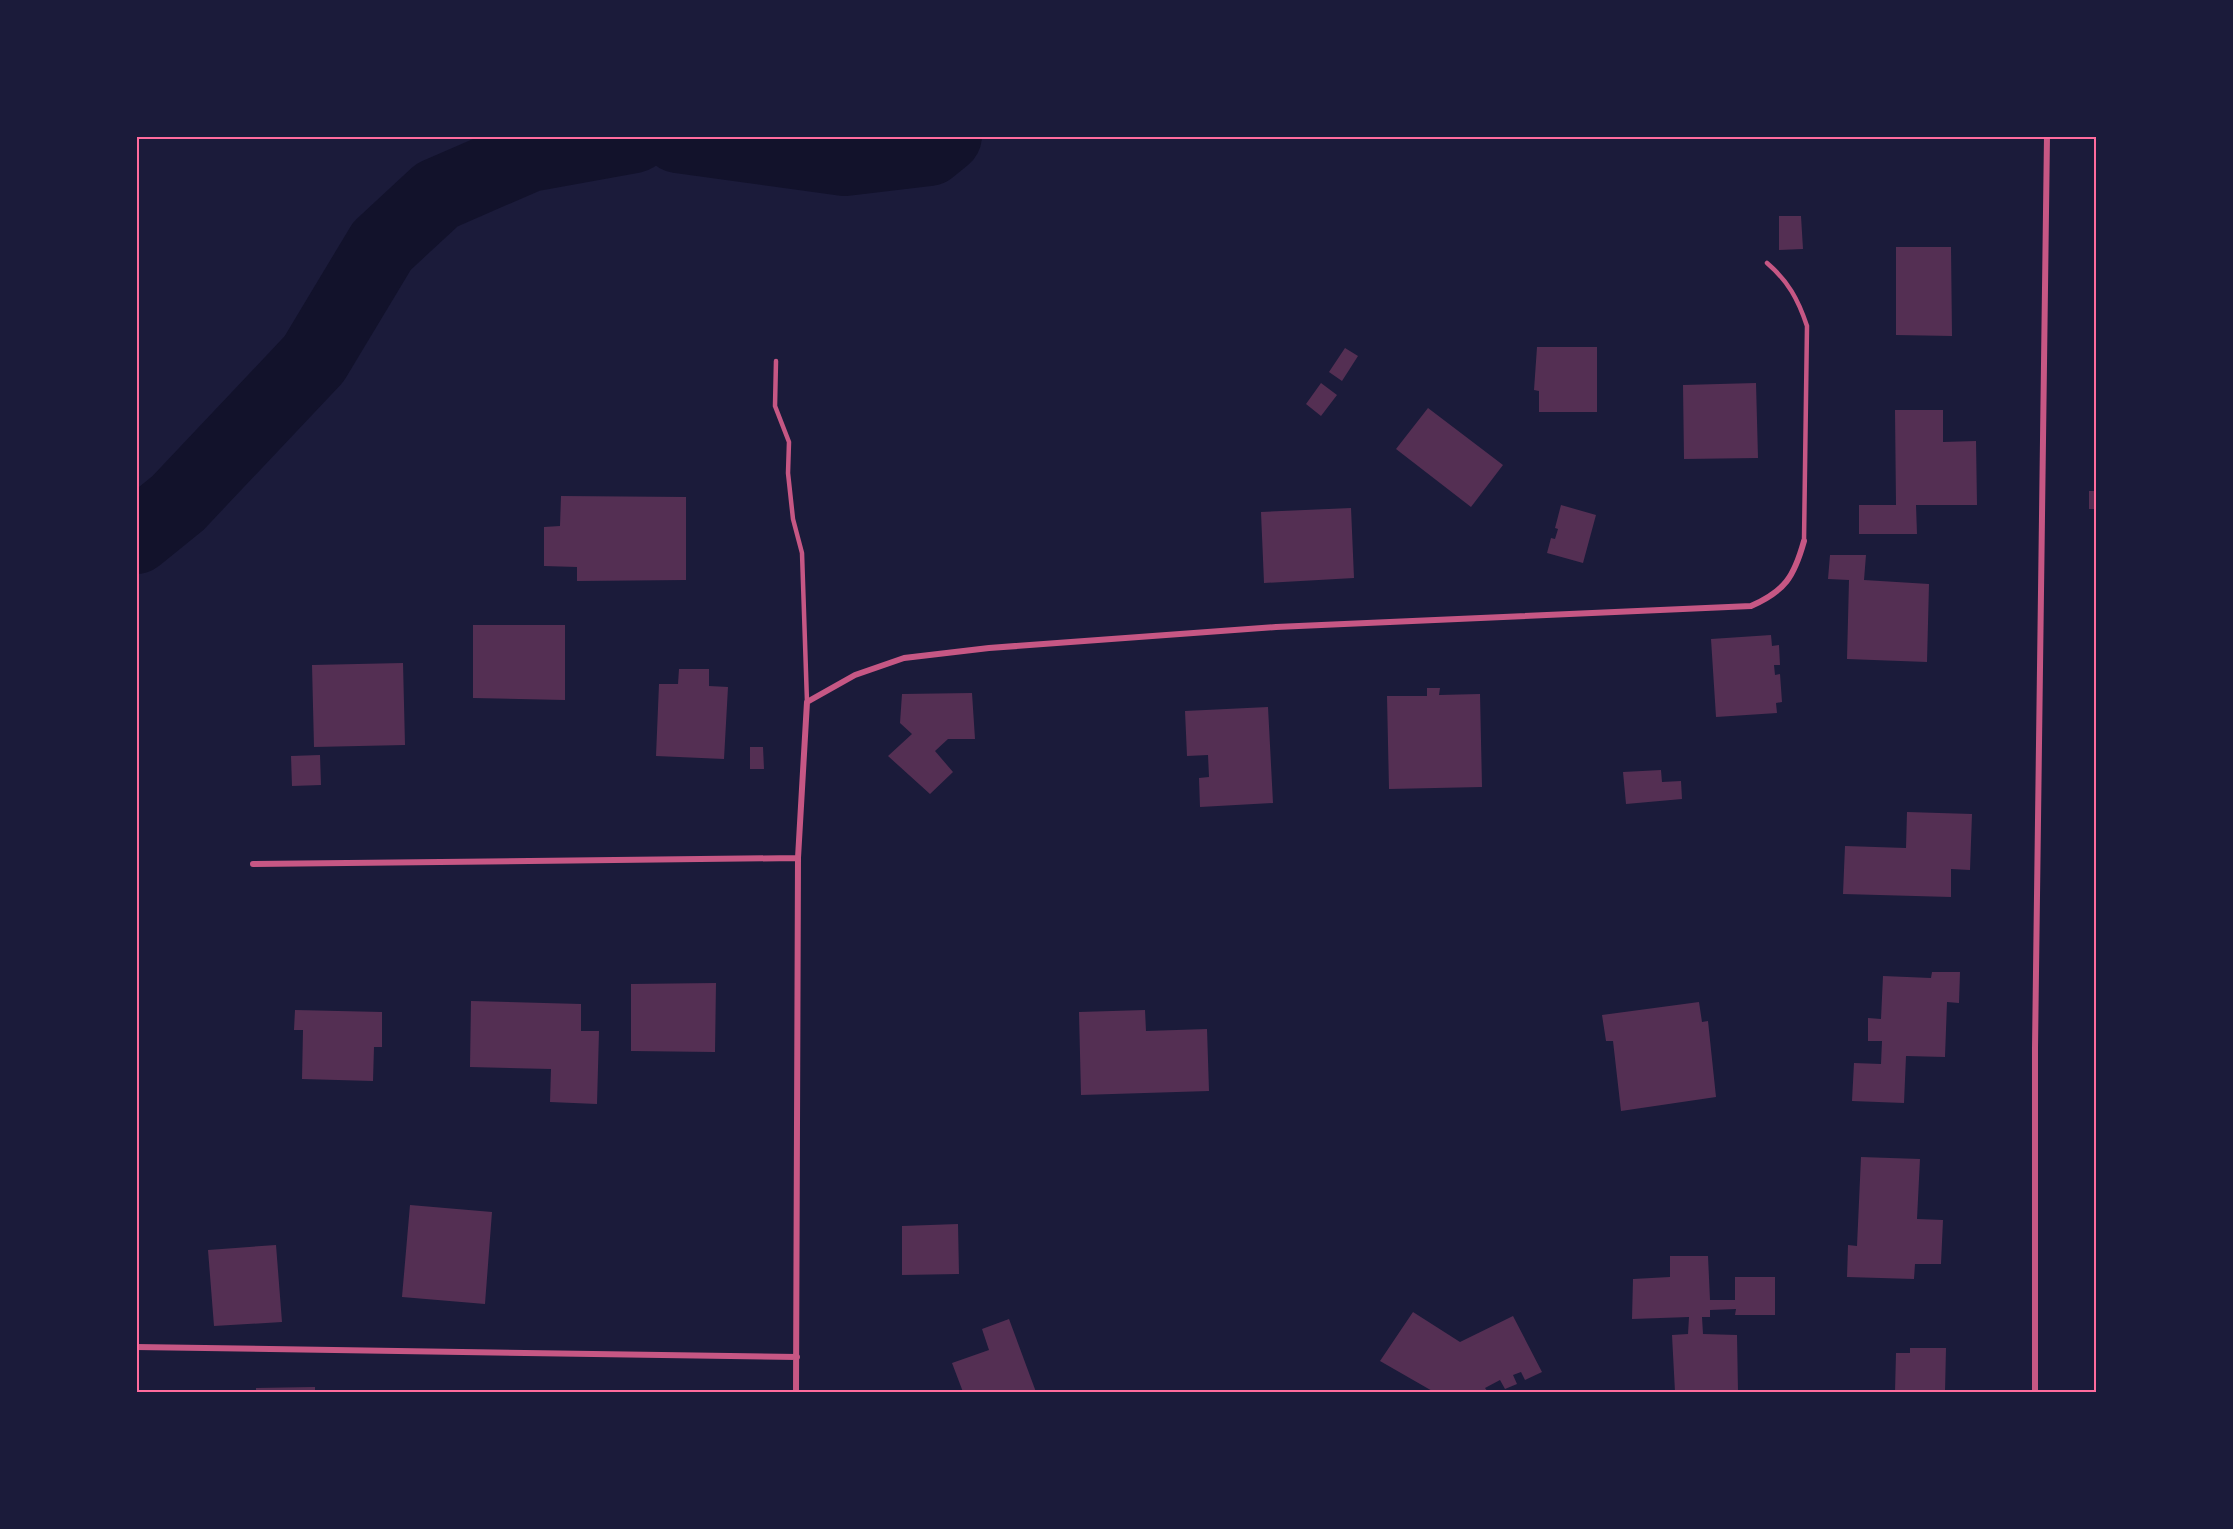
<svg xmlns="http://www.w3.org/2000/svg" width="2233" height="1529" font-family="'Varela Round',sans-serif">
	<rect width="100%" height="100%" fill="#1b1b3a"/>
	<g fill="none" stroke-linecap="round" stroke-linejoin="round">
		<!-- river -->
		<path stroke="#12122b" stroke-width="74" d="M678,136l167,23 84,-10 16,-13
			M136,537l42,-34 136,-144 68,-113 55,-51 92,-40 105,-19"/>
	</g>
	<!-- building -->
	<path fill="#542f53" d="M1779,216h22l2,33 -24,1z
		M1896,247h55l1,89 -56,-1z
		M1537,347h60v65h-58v-21l-5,-1z
		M1345,348l13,8 -16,25 -13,-9z
		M1321,383l16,12 -16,21 -15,-12z
		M1756,383l2,75 -74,1 -1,-74z
		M1428,408l75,57 -32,42 -75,-58z
		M1895,410h48v32l33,-1 1,64h-61l1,29h-58v-29h37z
		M2089,491h7v18h-7z
		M561,496l125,1v83l-109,1v-14l-33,-1v-39l16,-1z
		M1561,505l35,10 -13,48 -36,-10 4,-15 4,1 3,-10 -3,-1z
		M1351,508l3,70 -90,5 -3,-71z
		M1830,555h36l-2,25 65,4 -2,78 -80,-3 2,-79 -21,-1z
		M473,625h92v75l-92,-2z
		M1771,635l1,11 7,-1 1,20h-6l1,10 5,-1 2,28 -6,1 1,10 -61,4 -5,-78z
		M403,663l2,82 -91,2 -2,-82z
		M679,669h30v17l19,1 -4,72 -68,-3 3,-72h19z
		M1427,688h13l-1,7 41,-1 2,93 -93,2 -2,-93h40z
		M972,693l3,46h-27l-13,12 18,21 -23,22 -42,-38 24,-22 -12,-11 2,-29z
		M1268,707l5,96 -73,4 -1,-29 10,-1 -1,-22 -21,1 -2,-45z
		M750,747h13l1,22h-14z
		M320,755l1,30 -29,1 -1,-30z
		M1661,770l1,12 19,-1 1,18 -56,5 -3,-32z
		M1907,812l65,2 -2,56 -19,-1v28l-108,-3 2,-48 61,2z
		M1932,972h28l-1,31 -12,-1 -2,55 -39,-1 -2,47 -52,-2 2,-38 27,1 1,-23h-14v-23l13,1 2,-43 48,2z
		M716,983l-1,69 -84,-1v-67z
		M471,1001l110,3v27h18l-2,73 -47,-2 1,-33 -81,-2z
		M1699,1002l3,20 6,-1 8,76 -95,14 -8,-70h-7l-4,-26z
		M295,1010l87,2v35h-8l-1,34 -71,-2 1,-49h-9z
		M1145,1010l1,21 61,-2 2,62 -128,4 -2,-83z
		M1861,1157l59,2 -3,60 26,1 -2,44h-26l-1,15 -67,-2 1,-32 9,1z
		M410,1205l82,7 -7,92 -83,-7z
		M958,1224l1,50 -57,1v-49z
		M276,1245l6,77 -68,4 -6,-76z
		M1670,1256h38l2,44h25v-23h40v38h-40l1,-6 -26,1v7h-8l1,17 34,1 1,57h-63l-3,-57 16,-1 1,-17 -57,2 1,-40 37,-2z
		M1413,1312l47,30 53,-26 29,56 -17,8 -4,-8 -8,3 4,9 -12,5 -5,-9 -15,8 3,4h-54l-54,-31z
		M1009,1319l27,73h-73l-11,-29 37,-13 -7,-21z
		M1910,1348h36l-1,44h-50l1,-39h14z
		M315,1387v5h-59v-4z"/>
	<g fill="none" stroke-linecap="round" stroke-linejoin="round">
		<!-- service -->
		<path stroke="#c65784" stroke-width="4.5" d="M1767,263c21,18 31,36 40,63l-3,215
			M776,361l-1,45 14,36 -1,31 5,46 9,34 5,149"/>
		<!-- minor -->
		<path stroke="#c65784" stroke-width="6" d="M253,864l545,-6
			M136,1347l661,10
			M796,1392l2,-534 9,-156 48,-27 49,-17 85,-10 287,-21 475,-21c34,-15 43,-29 53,-65
			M2035,1392v-344l12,-912"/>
	</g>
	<!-- border -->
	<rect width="2233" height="1529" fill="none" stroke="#1b1b3a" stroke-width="276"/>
	<rect x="138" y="138" width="1957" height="1253" fill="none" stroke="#ff6b9d" stroke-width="2"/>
</svg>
